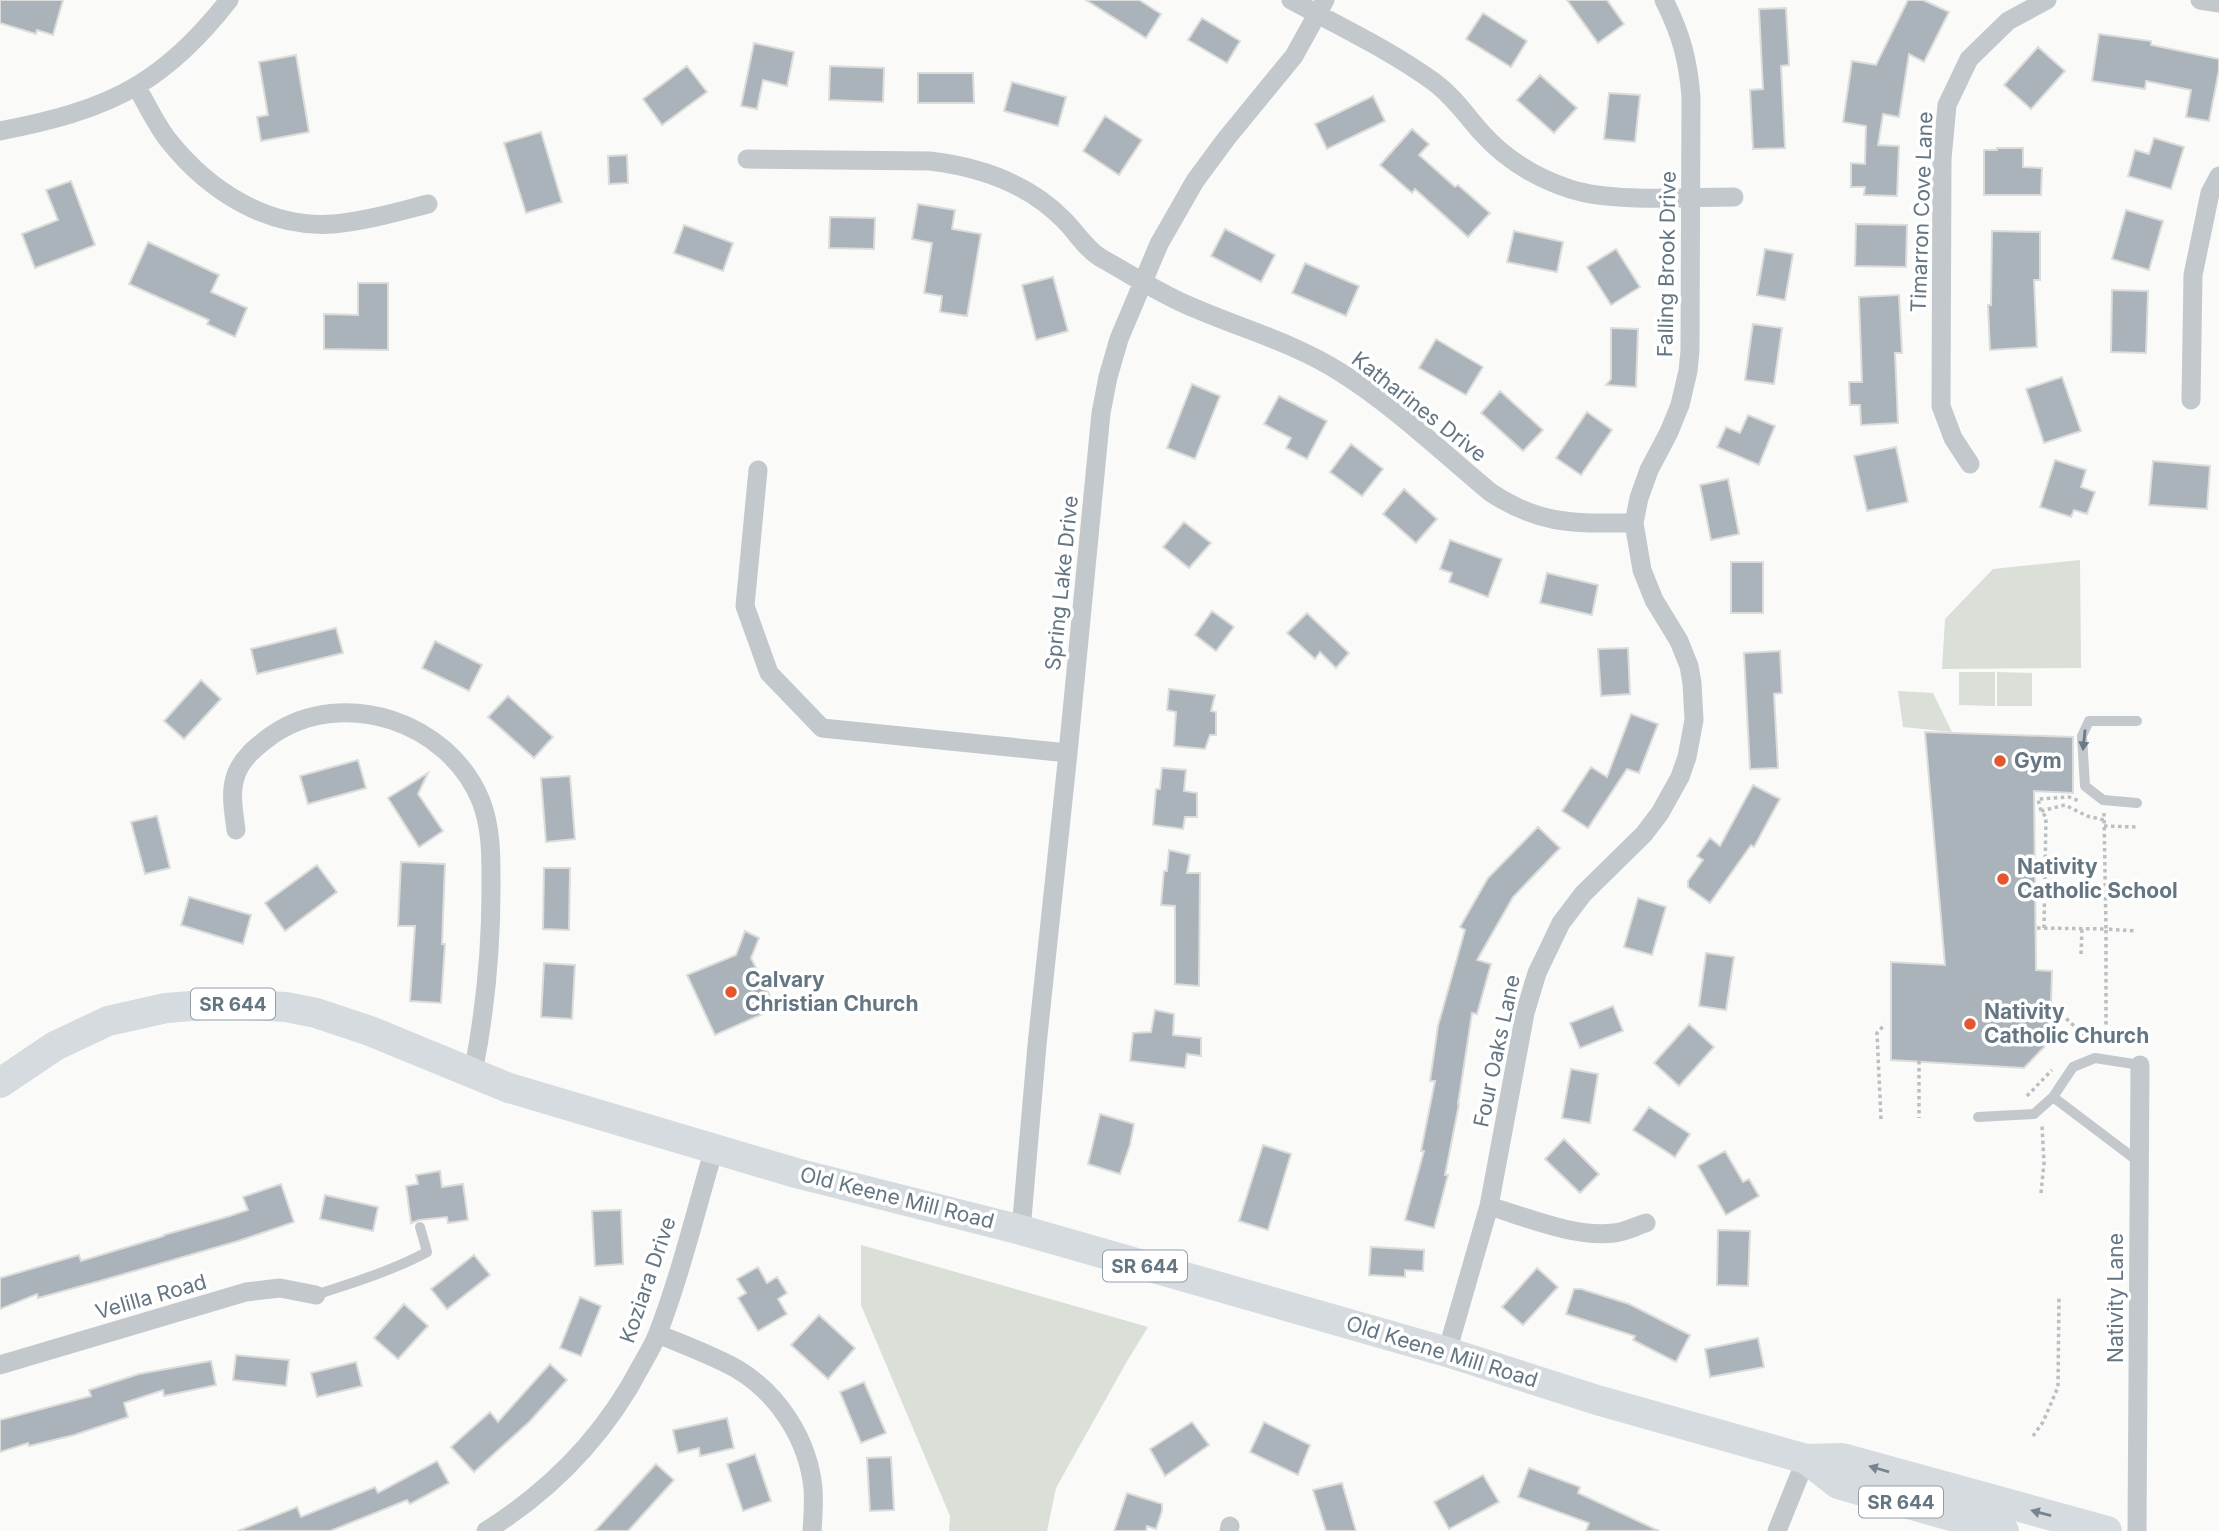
<svg xmlns="http://www.w3.org/2000/svg" width="2219" height="1531" font-family="Inter,sans-serif">
	<rect width="100%" height="100%" fill="#fafaf8"/>
	<!-- green -->
	<path fill="#dadfd7" d="M2080,560l1,108 -139,1 3,-50 48,-50z
		M1959,672h36v34l-36,-1z
		M1997,672l35,1v33h-35z
		M1898,691l35,2 19,39 -49,-5z
		M861,1245l287,82 -22,36 -70,125 -9,43h-98l1,-15 -89,-211z"/>
	<!-- building -->
	<path fill="#aab3b9" stroke="#dcdcda" stroke-width="2" d="M0,0h63l-10,35 -16,-5 -1,4 -36,-11z
		M1086,0h53l22,14 -15,24z
		M1567,0h40l17,24 -26,19z
		M1908,0h15l26,12 -25,50 -15,-8 -10,63 -16,-3 -5,31 21,1 -2,50 -33,-1 1,-8h-14v-24l14,1 1,-38 -23,-4 9,-61 24,4z
		M1786,8l3,57 -8,1 4,82 -32,1 -3,-59 13,-1 -4,-80z
		M1483,13l44,28 -16,26 -45,-28z
		M1202,18l38,23 -13,22 -39,-23z
		M2099,34l52,7v4l68,14v11l-10,51 -23,-4 5,-27 -45,-9 -1,8 -53,-8z
		M754,43l40,9 -7,34 -24,-6 -6,29 -16,-3z
		M2038,47l27,24 -34,38 -27,-24z
		M296,55l13,77 -48,9 -4,-24 11,-2 -9,-53z
		M687,66l20,26 -45,33 -19,-26z
		M830,66l54,2 -1,34 -54,-2z
		M918,73h55l1,30h-56z
		M1540,75l37,33 -23,25 -37,-33z
		M1012,82l54,15 -8,29 -54,-15z
		M1609,93l31,2 -5,47 -31,-3z
		M1373,96l12,25 -58,28 -12,-25z
		M1105,116l37,24 -23,35 -36,-24z
		M1412,129l17,15 -10,11 36,32 3,-2 32,28 -22,24 -53,-48 -3,4 -32,-28z
		M541,132l21,70 -36,11 -22,-70z
		M2154,138l30,9 -13,42 -43,-13 7,-26 14,4z
		M1997,148h26v19l19,1 -1,27h-57v-45h13z
		M627,155l1,28 -19,1 -1,-28z
		M71,181l24,64 -60,23 -13,-34 36,-14 -12,-30z
		M918,204l37,6 -3,19 29,5 -14,82 -27,-4 2,-16 -18,-3 8,-50 -20,-4z
		M2126,210l37,11 -14,49 -37,-11z
		M830,217l45,1 -1,31 -45,-1z
		M1856,224l51,1 -1,42 -51,-1z
		M684,225l49,18 -10,28 -49,-18z
		M1225,229l50,26 -14,27 -50,-26z
		M1514,231l49,11 -6,30 -50,-10z
		M1992,231l48,1v48h-6l3,67 -47,3 -2,-45h3z
		M148,242l71,33 -8,17 36,16 -12,29 -28,-13 2,-4 -80,-36z
		M1616,249l24,38 -29,18 -24,-38z
		M1765,249l28,5 -8,46 -28,-5z
		M1305,263l54,23 -13,30 -54,-23z
		M1053,277l15,54 -32,9 -14,-55z
		M358,283h30v67l-64,-1v-35l34,1z
		M2112,290l36,1 -2,62 -35,-1z
		M1899,295l3,58h-7l3,70 -37,2 -1,-20h-10l-1,-23h13l-3,-85z
		M1753,324l29,4 -8,56 -29,-4z
		M1611,328l27,1 -2,58 -30,-2 5,-6z
		M1436,339l47,28 -17,28 -47,-27z
		M2062,377l19,54 -37,12 -18,-54z
		M1192,384l28,12 -25,63 -28,-11z
		M1500,391l43,39 -20,21 -42,-38z
		M1279,396l48,25 -20,38 -21,-11 5,-10 -27,-14z
		M1587,412l25,18 -31,45 -25,-17z
		M1748,415l27,11 -16,39 -42,-18 9,-20 14,6z
		M1351,444l32,25 -21,27 -32,-24z
		M1896,447l12,55 -41,9 -13,-55z
		M2055,460l31,10 -5,17 14,5 -8,22 -13,-4 -3,7 -31,-10z
		M2153,461l57,5 -3,43 -58,-4z
		M1728,479l11,55 -28,6 -11,-55z
		M1404,489l33,30 -21,24 -33,-29z
		M1184,522l27,21 -22,25 -26,-21z
		M1450,540l52,19 -14,38 -39,-15 3,-9 -12,-4z
		M1731,562h32v51h-32z
		M1547,573l51,12 -6,30 -52,-12z
		M1212,611l22,16 -18,24 -21,-16z
		M1307,613l42,40 -13,15 -16,-16 -5,7 -28,-26z
		M336,628l7,25 -86,21 -6,-25z
		M435,641l47,24 -13,26 -47,-23z
		M1628,648l2,46 -29,2 -3,-47z
		M1780,651l2,42 -8,1 4,74 -28,1 -6,-116z
		M201,680l20,19 -37,40 -20,-18z
		M1169,689l46,6 -4,16 5,1v23h-6l-5,14 -31,-3 2,-34 -9,-2z
		M508,696l45,41 -19,21 -46,-41z
		M1631,714l27,10 -19,49 -12,-4 -39,59 -26,-17 29,-44 16,10z
		M1925,732l148,5v56l-39,-2 2,179 16,1 -1,33 -4,40 -23,24 -133,-8v-98l54,3z
		M358,760l8,28 -58,16 -8,-28z
		M1162,768l24,2 -2,21 13,2v24h-12l-2,12 -30,-4 3,-36h4z
		M428,773l-10,21 25,37 -24,16 -31,-49z
		M570,776l5,63 -29,3 -5,-64z
		M1753,785l27,14 -26,48 -3,-2 -41,58 -22,-16v-6l15,-21 -6,-4 13,-18 10,8z
		M157,816l13,52 -25,6 -14,-52z
		M1538,827l22,21 -47,49 -36,63 14,4 -14,50 -5,-1 -14,91h1l-14,71h3l-14,53 -29,-8 19,-69h-3l14,-70h-5l8,-55 27,-96 -5,-3 28,-49z
		M1169,850l21,5 -3,18h13l-1,113 -24,-2v-78l-14,-1 3,-34h3z
		M401,862l44,2 -3,80h3l-4,59 -31,-2 5,-75h-17z
		M317,865l20,27 -52,39 -20,-28z
		M544,868h26l-1,62 -26,-1z
		M189,897l62,18 -8,29 -62,-19z
		M1638,898l28,9 -14,48 -28,-8z
		M745,931l14,7 -8,20 25,50 -61,27 -28,-60 49,-20z
		M1706,953l28,4 -8,53 -27,-4z
		M544,963l31,2 -3,54 -31,-2z
		M1613,1006l10,25 -43,17 -10,-25z
		M1155,1010l19,4 -1,21 28,3v18l-14,-2 -2,14 -55,-7 3,-28 18,-1z
		M1689,1024l25,23 -35,39 -25,-23z
		M1571,1069l27,5 -8,49 -28,-5z
		M1649,1107l41,27 -15,23 -42,-27z
		M1100,1114l34,10 -4,21 -10,29 -32,-10z
		M1564,1139l35,35 -19,19 -35,-34z
		M1263,1145l28,9 -23,76 -29,-9z
		M1725,1151l18,31 6,-3 10,17 -33,19 -28,-49z
		M440,1171l2,16 21,-3 5,36 -20,3 -1,-6 -28,3 -8,3 -5,-37 12,-2 -2,-9z
		M281,1184l13,38 -56,19 -135,39 -65,18 -1,-4 -37,15v-31l79,-23 2,6 83,-25v-1l66,-19 18,-6 -5,-13z
		M325,1195l53,12 -5,24 -53,-12z
		M621,1210l2,54 -28,2 -3,-55z
		M1718,1230l32,1 -2,55 -31,-1z
		M1371,1247l53,3 -1,21 -18,-1v7l-36,-2z
		M474,1255l16,20 -43,34 -16,-20z
		M758,1267l9,16 10,-6 10,16 -9,6 9,15 -29,17 -20,-33 8,-5 -9,-14z
		M1537,1268l21,19 -35,38 -21,-18z
		M1574,1289h7l48,15 61,31 -14,27 -43,-22 2,-4 -69,-22z
		M580,1297l21,9 -20,50 -21,-8z
		M404,1304l24,22 -30,33 -24,-21z
		M819,1315l36,33 -27,31 -37,-34z
		M1758,1338l6,29 -54,10 -5,-28z
		M236,1355l53,5 -3,26 -53,-6z
		M211,1361l5,24 -52,11 -1,-6 -39,13 4,14 -54,18 -45,11 -1,-3 -28,9v-32l91,-24 -2,-6 50,-16z
		M356,1362l6,24 -45,11 -6,-24z
		M550,1364l17,16 -37,41 -56,51 -23,-25 39,-35 8,10z
		M864,1382l22,51 -25,10 -21,-51z
		M727,1418l7,30 -34,8 -1,-8 -21,5 -5,-23z
		M1192,1422l17,23 -44,31 -15,-27z
		M1264,1422l46,23 -12,30 -48,-23z
		M755,1454l16,47 -28,10 -16,-47z
		M891,1457l3,53 -24,1 -3,-53z
		M437,1461l12,22 -39,21 -3,-4 -77,31h-92l59,-24 4,10 74,-30 3,6z
		M656,1464l18,16 -46,51h-33z
		M1529,1468l51,19 -2,6 81,38h-73l3,-8 -71,-26z
		M1483,1475l16,27 -50,27 -15,-27z
		M1342,1483l14,48h-30l-13,-41z
		M1127,1493l35,11v7l-6,18 -9,-3 -1,5h-32z"/>
	<g fill="none" stroke-linecap="round" stroke-linejoin="round">
		<!-- path -->
		<path stroke="#bbbfc2" stroke-width="3.5" stroke-dasharray="3.5 3.5" stroke-linecap="butt" d="M2041,811l24,-6 22,11 17,4
			M2104,813l2,116 30,2
			M2104,826l33,1
			M2037,928l69,1v115
			M2044,928l2,-111 -5,-6 -3,-12 31,-2 10,4
			M2081,954l1,-25
			M2051,1004l41,39
			M1919,1061v57
			M2027,1096l25,-26
			M1881,1119l-4,-86 8,-9
			M2041,1193l3,-30 -2,-37
			M2033,1436l10,-14 15,-35 1,-91"/>
		<!-- service -->
		<path stroke="#c3c8cc" stroke-width="10" d="M2137,803l-34,-3 -18,-14 -3,-50 7,-15h48
			M2053,1097l86,65
			M1978,1117l56,-3 19,-17 20,-30 22,-9 45,7
			M316,1295c38,-13 76,-24 111,-43l-7,-25"/>
		<!-- minor -->
		<path stroke="#c3c8cc" stroke-width="19" d="M1291,0c48,26 99,50 143,82 19,14 32,33 47,50 24,27 55,46 89,57 44,14 116,8 164,8
			M2200,0l19,3
			M136,86c11,18 20,39 33,55 40,50 99,88 165,83 32,-3 63,-12 94,-20
			M0,131c46,-9 97,-21 138,-46 35,-21 66,-53 91,-85
			M747,159l183,2c50,6 98,22 134,59 12,12 22,29 37,38 27,15 55,33 84,46 51,23 108,38 155,68 54,34 101,79 150,120 51,34 85,31 144,31
			M2191,400l2,-125 17,-82 9,-17
			M1970,464l-17,-26 -12,-32 1,-247 5,-54 22,-46 39,-38 39,-21
			M758,470l-13,136 24,67 53,55 246,25
			M236,830c-2,-16 -6,-36 -1,-52 5,-19 22,-32 37,-43 72,-49 177,-13 209,66 11,29 10,58 10,89 0,62 -6,122 -18,183
			M1489,1206c37,11 86,32 125,27 11,-1 22,-7 32,-10
			M1021,1230l16,-185 31,-292 33,-340 7,-36 11,-38 40,-95 36,-63 31,-42 68,-83 31,-56
			M658,1334c26,11 54,21 79,35 42,25 71,71 76,119 1,14 0,29 -1,43
			M1447,1352l42,-146 36,-193 12,-40 24,-50 22,-29 61,-60 16,-21 20,-36 7,-20 7,-37 -2,-37 -3,-17 -10,-25 -25,-41 -12,-30 -8,-47 5,-25 10,-28 20,-38 11,-27 8,-34 2,-20 1,-254c-3,-38 -10,-63 -27,-97
			M0,1365l246,-73 34,-4 36,7
			M486,1531c67,-42 119,-96 155,-165 6,-11 13,-22 17,-33 23,-60 38,-123 56,-184
			M1229,1531l1,-5
			M1777,1531l29,-72
			M2137,1531l3,-466"/>
		<!-- primary -->
		<path stroke="#d6dbdf" stroke-width="30" d="M0,1083l55,-37 53,-25 58,-13 37,-3 28,-1 55,3 30,6 54,18 139,57 287,85 225,57 426,122 150,48 209,59 36,-1 265,73
			M1806,1459l32,25 166,47"/>
	</g>
	<!-- one-way arrows -->
	<defs><path id="oneway-solid" d="M-6-.8H1V-3.2L6.5 0L1 3.2V.8H-6Z" transform="scale(1.75)"/></defs>
	<use fill="#6a7a87" href="#oneway-solid" transform="translate(2084 740) rotate(96)"/>
	<g fill="#768591">
		<use href="#oneway-solid" transform="translate(1879 1469) rotate(-164)"/>
		<use href="#oneway-solid" transform="translate(2041 1513) rotate(-165)"/>
	</g>
	<!-- markers -->
	<g fill="#e4572e" stroke="#fff" stroke-width="2.5">
		<circle cx="2000" cy="761" r="7"/>
		<circle cx="2003" cy="879" r="7"/>
		<circle cx="731" cy="992" r="7"/>
		<circle cx="1970" cy="1024" r="7"/>
	</g>
	<g text-anchor="middle" stroke-width="7" stroke-linejoin="round" paint-order="stroke">
		<!-- shield labels -->
		<g fill="#fff" stroke="#939fa8" stroke-width="2">
			<rect x="191" y="988.5" width="84" height="31" rx="5"/>
			<rect x="1103" y="1250.5" width="84" height="31" rx="5"/>
			<rect x="1859" y="1486.5" width="84" height="31" rx="5"/>
		</g>
		<g font-size="19" font-weight="bold" fill="#657683">
			<text x="233" y="1011">SR 644</text>
			<text x="1145" y="1273">SR 644</text>
			<text x="1901" y="1509">SR 644</text>
		</g>
		<!-- street labels -->
		<g font-size="21" fill="#657683" stroke="#fff">
			<text transform="translate(1922 212) rotate(-88)" y="7">Timarron Cove Lane</text>
			<text transform="translate(1667 264) rotate(-89)" y="7">Falling Brook Drive</text>
			<text transform="translate(1419 407) rotate(38)" y="7">Katharines Drive</text>
			<text transform="translate(1062 583) rotate(-84)" y="7">Spring Lake Drive</text>
			<text transform="translate(1497 1051) rotate(-78)" y="7">Four Oaks Lane</text>
			<text transform="translate(897 1198) rotate(14)" y="7">Old Keene Mill Road</text>
			<text transform="translate(648 1280) rotate(-71)" y="7">Koziara Drive</text>
			<text transform="translate(151 1297) rotate(-16)" y="7">Velilla Road</text>
			<text transform="translate(2116 1298) rotate(-90)" y="7">Nativity Lane</text>
			<text transform="translate(1442 1352) rotate(17)" y="7">Old Keene Mill Road</text>
		</g>
		<!-- poi labels -->
		<g font-size="21" font-weight="bold" fill="#657683" stroke="#fff" text-anchor="start">
			<text x="2014" y="768">Gym</text>
			<text x="2017" y="874">Nativity<tspan x="2017" dy="24">Catholic School</tspan></text>
			<text x="745" y="987">Calvary<tspan x="745" dy="24">Christian Church</tspan></text>
			<text x="1984" y="1019">Nativity<tspan x="1984" dy="24">Catholic Church</tspan></text>
		</g>
	</g>
</svg>
